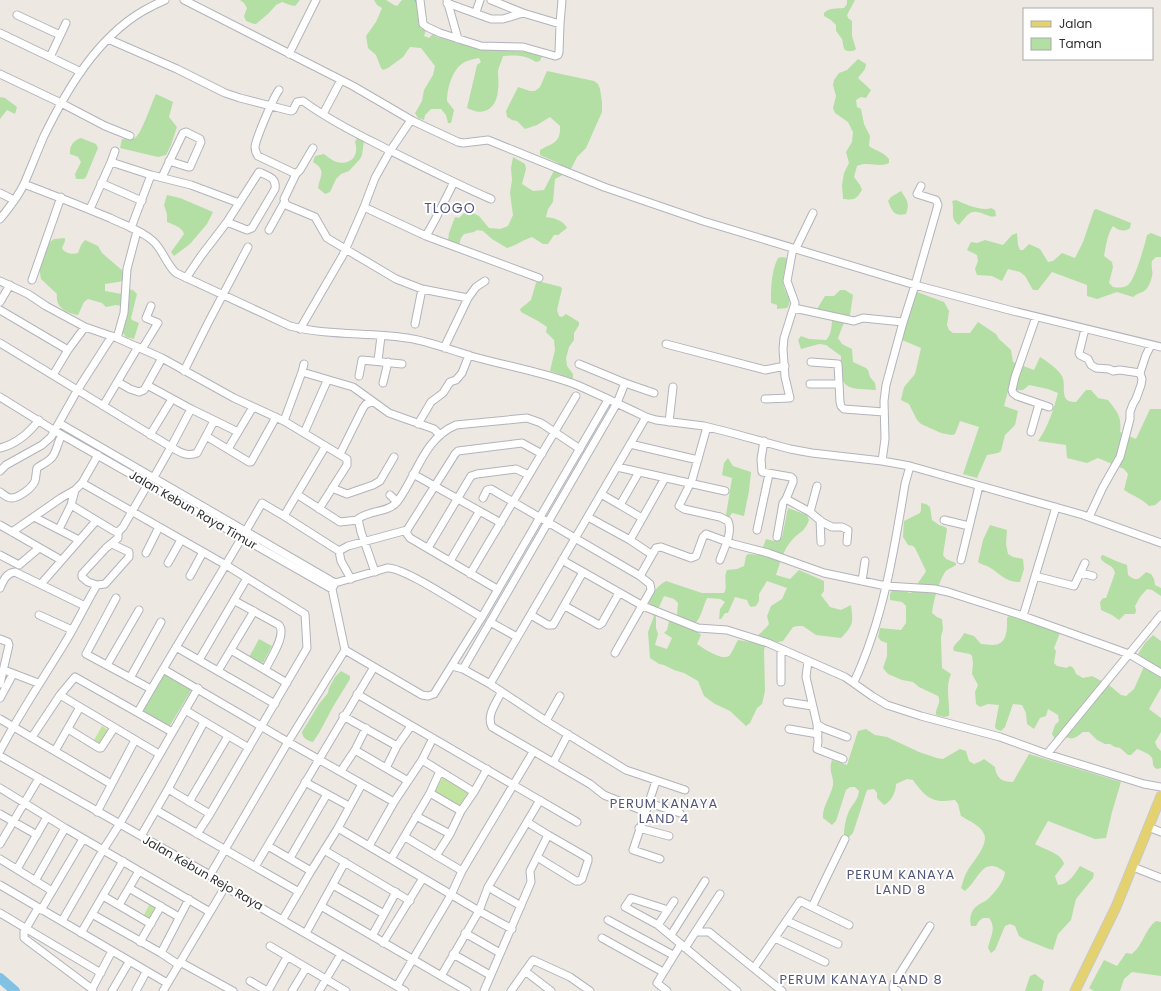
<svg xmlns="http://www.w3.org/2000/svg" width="1161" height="991" font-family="Poppins,sans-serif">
	<rect width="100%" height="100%" fill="#ede9e2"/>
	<!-- green -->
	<path fill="#b3dea4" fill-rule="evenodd" d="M240,0h60l-5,6 -5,-1 -8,-3 -6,3 -7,8 -13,11h-2l-8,-3 -2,-5 3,-8 -3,-5z
		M374,0h12l8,5 3,1 5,-6h15l3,28 6,2 -2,6 5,2 4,-4 4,3 42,12 52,3 11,4 -2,5 -4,1c-11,-7 -20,-7 -33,-6 -1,4 -4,10 -5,15 0,6 1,12 0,18 -1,20 -14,28 -31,19l10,-43 4,-3 -2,-4c-5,1 -11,2 -16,5 -11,7 -16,26 -16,38l7,9 -3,13h-3l-2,-8 -5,-6h-10l-6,6 -1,5 -6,-2 -3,-5 7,-12 2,-11 9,-15 2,-9 -14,-18 -11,-1 -7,10 -15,11 -5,2 -2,-2 -5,-13 -8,-7 -2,-12 10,-14 6,-14 -5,-3z
		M847,0h8l-8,15 1,3 4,3v15l4,13c-3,3 -9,3 -12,0l-2,-10 -6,-8v-6l-5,-5 -7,-4v-3c6,-6 13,-4 20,-5l3,-4z
		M858,59l8,5 -1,5 -7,9 13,12 -5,8 -5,-1 -5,3 1,7 4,2 3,15 6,12 -1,10c7,5 15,6 20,13v4c-10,5 -21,-2 -32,3l-3,11 6,8 2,5c-6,10 -8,10 -19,9l-1,-14 2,-12 5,-10 -3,-11 6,-10 1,-10 -5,-10 -13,-9 -2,-5 3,-12 -3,-11 1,-5 5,-7 8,-3z
		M547,71l47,10 4,3 2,5 2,13v10l-16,36 -9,9 -7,14 -15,8 -2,23 -5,7 -2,8c8,1 17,3 21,11l-9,7h-4l-6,9h-5l-11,-7c-9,3 -15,8 -25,11l-15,-9 -9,-8 -6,-1 -3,2 -10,2 -3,4 -2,7 -11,-4 1,-8 6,-16 4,1 8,-8 12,6 10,12 11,1 8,-3 5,-11 -3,-22 2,-13 -1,-12 2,-11 12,7 1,5 -4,15 11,7 11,-1 14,-27 -18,-8v-5c11,-7 21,-6 20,-24l-10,-9 -13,8 -12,4 -8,-8 -5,-1 -5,-3 -1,-6 12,-24 12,4h5l5,-4z
		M156,94l17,8 -4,15 8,10 -6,18 -5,10 -8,2 -38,-9 2,-9c4,0 9,2 13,-1 7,-5 16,-34 21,-44z
		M0,97l5,1 12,9 -2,7 -8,-4 -7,9z
		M81,138l15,6 2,4 -12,29 -2,2h-8l-1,-5 6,-12 -3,-5 -8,-3c-1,-8 4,-14 11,-16z
		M357,138l7,3 -2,14 -2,4 -11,12 -8,3 -5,5 -6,13 -5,2 -7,-6c2,-13 9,-17 -5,-26l2,-6 9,-2c3,2 6,5 10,7 15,6 26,-4 21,-19z
		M901,191c6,9 9,12 5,23 -12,3 -14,-3 -18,-13l3,-4z
		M167,195l13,3 33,14 -6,12 -17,20 -16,12 -3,-4 13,-18c-2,-7 -10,-9 -17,-12v-8l-3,-9z
		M956,200c8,4 27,12 35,8l4,2 1,6c-8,3 -17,-8 -26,-3 -4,3 -8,8 -11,12 -10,-6 -4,-15 -7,-24z
		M1096,209l35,14 -1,5c-6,5 -12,2 -17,-2 -6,9 -7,20 -9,30l8,6 1,5 -4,16 4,4c5,1 11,1 15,-2 7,-5 17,-41 19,-50l4,-2 10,4v20h-5l-4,4c-1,4 0,5 0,9 1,3 0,7 -1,10 -5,14 -8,10 -18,17l-16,-5 -20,7 -10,-3v-11l-35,-13 -14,18h-5l-8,-14 -5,-4 -12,-3 -6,12 -10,-5 -15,-1 -2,-6 3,-8 -1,-6 -10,-5 4,-8 6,1 8,-3 18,5 9,-10 5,-2 1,12 2,5h3l6,-6 11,5 8,13 5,-1 9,-8 13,5 8,-16 11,-32z
		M65,238v3l-3,7c2,5 11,7 16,5l3,-8 4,-5 13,6 4,7 21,18 1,10 -19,3v7l17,3 6,-5 5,1 4,4 -6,24 1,2 7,3 -5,16 -8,-2 -3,-4 -1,-27 -6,-1 -10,2 -4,-4 -14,-4 -4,3 -6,13c-12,-2 -23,-8 -21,-21l-16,-15 -2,-12 11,-25 4,-3z
		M782,257l5,1c-1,11 -6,19 -3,29 2,7 9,14 3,21l-10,1v-4l-6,-2c0,-15 0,-31 7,-45z
		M538,281l23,6 1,2 -5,21 2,6 3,1 4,-3 13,8v3l-5,8v7l-5,7 -3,11 1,8 6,8v5l-23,-8 5,-21 -1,-10 -8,-8 1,-5 -9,-6 -17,-9 -1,-3 11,-9 5,-17z
		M840,290h5l8,5 -3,20 -7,10 -5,13 4,6 10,5 1,13 13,6 2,2 2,7 5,6 1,7c-30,-2 -37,0 -35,-34l-15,-11 -7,-1 -18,5 -3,-9 3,-4 8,3 17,1c6,-5 6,-17 6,-25l-15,-6 8,-13h9z
		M917,292l27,10 5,9 -2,14 2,5 4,3h17l8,-11 18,12 3,5 12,11 2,12 21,8 6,-13c7,4 18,12 22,19 5,10 -4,27 14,26l10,-12h5l7,8 10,2c9,12 14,16 12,32l16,7 14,-30h11v91l-6,5 -6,1c-8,-8 -16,-10 -25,-16l4,-16 -4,-5 -26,-11 -11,5 -20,-5 -1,-13 -28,-4c10,-14 15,-30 20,-48l-10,-4 -19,-4 -6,5 -15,1 -4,15 14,5 -3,14 -10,10 -4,16 -3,2 -11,2 -10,23 -14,-4 16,-47 -19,-6 -5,13 -3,1 -11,-2 -20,-9 -4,-4 -8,-16 -8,-4 3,-13 11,-13 6,-26 -19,-8 4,-18z
		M728,458l5,8 18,6 -2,19 -5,25 -12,-3 -3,5 -3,-3 6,-37 -10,-3 2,-12z
		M921,503l5,1 4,3 2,13 7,5 6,2 2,2 -4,26 3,4 10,4v2c-4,3 -9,4 -11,7 -6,9 -12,30 -13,41l5,4 5,2 1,10 -2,8 1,31 9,6c-6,14 -1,27 -2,42l-5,1 -8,-2c-1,-7 6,-12 2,-19l-19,-9 -6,-5 -11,-2 -14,-6 -5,-6 4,-12v-13l-6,-2 -3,-4 2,-9 21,2 5,-7v-17l-4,-4 -12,-2v-6l3,-5 18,4 14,-20 1,-2 -11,-23 -2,-2 -5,-1 -5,-8 1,-16 16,-8 1,-3z
		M788,508l19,7 2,5c-5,13 -9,11 -17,20 -9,10 -12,23 -16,35l14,4 9,-9 25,11v10l-3,4 9,12 11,3 10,-5c2,18 3,19 -10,33l-25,-3 -13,-9h-5l-5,1 -10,14 -5,1 -11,-1 -3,9 1,41 -3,13 -5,4 -7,15 -4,3 -16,-15 -15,-7 -11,-8 -6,-15 -14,-8 -10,-3 -10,-5 -5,-1 -9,-6 -2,-26 6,-16 -6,-6c1,-13 7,-23 18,-29l36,12h22c4,-6 -1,-15 3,-23l10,-1 7,-3 2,-10 2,-2 12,1 6,-16 8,2 8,-4zM767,581l20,7 -5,11 -11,7 -4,10 2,8c-5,7 -12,11 -18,18l-13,-2c-2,3 -7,15 -9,16 -8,5 -26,-8 -32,-12l4,-9 -4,-4 -28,-10 -2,9 -3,3 8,5 -5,11 -12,-4 3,-11 -2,-6v-14l8,-18 10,3 4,4 -1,13 18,7c5,-2 9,-19 12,-25l13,1 5,3 -5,7 -1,10h2l4,-6h3l7,-16 12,3 2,5 2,2 5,-1 3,-5v-7z
		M990,525l17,5 -1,14 2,10 5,3 10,2 1,10 -4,13c-13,1 -21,-9 -31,-15 -4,-2 -7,-2 -11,-5l5,-22z
		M1103,555l13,6 11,4 1,10c10,8 11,3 18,-3l5,2 3,5 1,6 6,3v8l-9,-6 -5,-1 -7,8 -5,9 1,5 -1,3h-10l-6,6 -7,-5 -11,-5 -1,-8 3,-4h3l9,-25c-2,-9 -10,-8 -14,-14v-3z
		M1009,616l51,17 -6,15 2,3 -2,12 3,3 10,2 2,-2c5,1 5,3 7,8l7,4 9,-2 17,9 12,10 5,1 8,-7 13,-29 -9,-6 7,-11 8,-8 8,6v47l-12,21 12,9v14l-6,10 2,5 4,4v17l-4,1c-6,-3 -3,-6 -5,-11 -3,-5 -10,-7 -15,-9l-6,6h-3l-8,-7 -5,-1 -5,-3h-5l-8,-4 -8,-8h-6c-11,9 -11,7 -25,3l-3,4 -3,-5 3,-9 4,-4 -1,-6 -10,-6 -2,7 -6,2 -6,11 -7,-5 -1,-11 -4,-8 -9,-1 -8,23 -4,4 -5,-2 -1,-3 4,-21 -11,-1 -8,3 -4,-3 -1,-12 3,-7 -6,-11 1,-11 -1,-7 -2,-2 -16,-3 -1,-3c3,-6 8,-8 11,-15l10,3 7,8c5,0 13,2 17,0 10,-3 9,-18 9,-26z
		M259,639l13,7 -9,17 -14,-6z
		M163,671l29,18 -23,38 -29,-18z
		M341,671l9,5v3l-16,26 -15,28 -6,9c-5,-1 -11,-4 -11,-10l17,-28 9,-11 1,-5 6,-11z
		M866,729l9,6 12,2 32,15 18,6 6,1 17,-10 6,2 3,10 5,3 5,-2 5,-3 11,8c1,11 7,15 18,15l16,-28 92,28 -9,30 -6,26 -11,1 -47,-18 -13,23c8,5 27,9 29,20l-9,12 3,9c10,0 17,-11 22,-19l14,7 -1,5 -17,21 -5,21 -13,14 -5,16 -4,-1 -25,-10 -5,-3 -4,-10 -5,-2 -5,2 -10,24 -4,3 -3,-5c2,-11 9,-20 1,-30h-6l-4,3 -3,5h-5c-2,-7 0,-16 6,-20 3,-3 8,-4 11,-7 7,-7 16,-17 17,-27 -23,-17 -25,7 -40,19l-4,-3c2,-6 3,-12 7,-18 5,-8 21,-26 16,-36 -4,-9 -15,-13 -23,-18l-3,-12 -3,-4c-4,0 -7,1 -10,1 -16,1 -24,-10 -32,-21l-6,-1 -11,5c0,8 -5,18 -12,21l-7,-7v-5l-3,-4 -7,1 -14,43 -4,4 -5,-2c0,-8 2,-19 6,-26 4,-6 8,-10 9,-18l-4,-4h-5l-4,3 -10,31 -4,4 -9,-7c-1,-11 8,-22 10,-33 1,-10 -5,-13 -1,-25l15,5 11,-34z
		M1156,921l5,1v54l-29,-4 -8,7 -4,12h-26l-5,-3 15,-28 13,6 9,-13 6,1c11,-9 13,-25 24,-33z
		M1035,974l9,7 -2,10h-17l5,-15z"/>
	<!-- pitch -->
	<path fill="#c2e4a1" d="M102,726l6,4 -8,14 -6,-4z
		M443,777l26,14 -10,17 -26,-15z
		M149,905l6,2 -5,11 -6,-3z"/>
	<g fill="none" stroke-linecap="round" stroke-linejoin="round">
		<!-- stream -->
		<path stroke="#80c1e4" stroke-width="1.5" d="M415,0l1,2"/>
		<!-- river -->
		<path stroke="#80c1e4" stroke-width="10" d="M0,978l15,13"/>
		<!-- minor casing -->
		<g stroke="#b2b3bc" stroke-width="9">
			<path id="minor" d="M184,0l169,86 60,35 45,21 5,1 25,-3 116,47 99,34 212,64 98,26 148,36
				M420,0l3,24 4,3 13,6 41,13 42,1 32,9 3,-1 1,-3 1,-28 2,-24
				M447,0l11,39
				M491,0l32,13 37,11
				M447,3l44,16h12l20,-6
				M476,12l4,-12
				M17,15l43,20
				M0,33l81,39
				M108,39l69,30 48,24 15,5 51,13 2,-1 4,-8 6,-1c23,17 48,30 74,43 38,19 75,38 114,55
				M289,54l27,-54
				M50,57l16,-34
				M0,74l61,29 44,23 25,10
				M279,90c-5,6 -23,48 -24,57 0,4 1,6 3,9l38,18 -12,25 2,6 29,12 12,21 69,41 26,10 46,9
				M323,114l18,-34
				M111,162l4,-11
				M296,174l4,-4 13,-22
				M162,177l21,-44 3,-1 14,7 1,3 -11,25h-2l-19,-6
				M101,183l41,18
				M24,184c29,11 57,22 86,34 14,7 31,12 43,23 10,9 13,23 23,32l114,53c38,10 78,6 117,12 22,3 43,12 64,18 35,10 72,16 106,29 23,10 46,21 69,32l10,3 48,6 24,6 62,17 22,4 70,8 28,5 173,49 78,28
				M0,193l14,7
				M364,207l62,29 113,42
				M90,209l21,-47 40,13 40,10 48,18
				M0,219c9,-11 18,-22 24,-35 7,-16 13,-32 20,-48 23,-47 53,-98 99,-125 7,-4 15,-8 22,-11
				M131,228l20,-53
				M269,230l15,-27
				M426,236l10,-18 18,-36
				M796,248l17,-35
				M186,278l15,-22 26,-34 32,-50c9,4 18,6 16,17l-23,39 -5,2 -20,-8
				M32,280l29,-83
				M0,281l28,13 18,12 39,21 32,11 45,20 72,40 50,23 63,38v6l-28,44
				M0,302l10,-17
				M794,308l60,13 9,-3 40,4
				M0,310l68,40
				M1036,317l-21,60 -3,13 1,3 4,3 32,11
				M415,324l7,-35
				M300,329l43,-74 21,-48 11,-29 15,-27 21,-31
				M1085,329l-6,24 1,2 8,4 3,6 5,3 13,1 4,2 7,-1 20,3
				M117,338l7,-25 3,-44 10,-38
				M0,343l171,104 -17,30
				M666,344l99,26 20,-4
				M444,348l24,-50 8,-11 9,-6
				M142,349l16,-26 -12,-5 5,-12
				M162,358l-15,27 44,24 47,23
				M378,361l3,-25
				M811,362l27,2 2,38 1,4 3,3 40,3
				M579,364l46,19
				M184,371l24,-48 40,-76
				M302,372l2,-8
				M53,375l15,-25 17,-23
				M359,376l3,-16 40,4
				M118,382l12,7 9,3 5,-2 3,-5
				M383,383l5,-21
				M810,384h29
				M0,397l55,34 277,158
				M765,399l25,-1 -5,-21 -2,-28 1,-11 11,-35 -8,-22 6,-33
				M103,406l35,-59
				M191,409l-20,38c8,5 16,10 26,6l17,-32
				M284,421l18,-49 51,15 36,26 45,16 6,6
				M669,422l4,-35
				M59,423l276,160
				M418,424l13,-22 12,-9 7,-11 6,-2 6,-7 7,-18
				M707,427l-15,53 -13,26 5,3 36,8 8,4c5,12 -4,27 -8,39
				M1031,432l8,-28
				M304,433l23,-52
				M150,435l22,-36
				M206,436l43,26h2l25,-45
				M764,441l-3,18 1,13 29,5 2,2v3l-7,17 24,13 12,10 10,5h10l6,3 -1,12
				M630,444l68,16
				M325,447l-41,69 55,35 2,10 10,18
				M0,448c17,-4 29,-15 39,-28
				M228,449l25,-42
				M340,454l23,-46 3,-4 7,-2
				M882,461l3,-22 -1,-38 2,-16 16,-59 13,-41 23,-80 -2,-5 -19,-6 4,-8
				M617,467l108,24
				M0,471l6,-6 36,-20 9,-8 27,-48 34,-53
				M639,472l-19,33 22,13
				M413,474l88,49
				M82,483l144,82 79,49 2,34 -97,166 -13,20
				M332,488l15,6 26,-9 7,-4 14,-24
				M0,492c3,2 7,6 11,6 8,0 21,-10 24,-17 1,-4 1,-8 2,-13 5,-4 12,-6 16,-12 4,-6 5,-15 9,-21
				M601,494l19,11
				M298,495l42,27 18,-2
				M390,495l7,7
				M483,498l4,-8 4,-1 149,87 10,8 1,6 -36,63
				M71,505l43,26 4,1 5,-5 25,-43
				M810,512l7,-26
				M34,517l45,23
				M588,517l42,23 21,14
				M1089,517l14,-30 17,-30 10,-38v-7l3,-8 3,-5 5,-14 1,-6 -2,-6 6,-18 5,-10
				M820,520l1,22
				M944,520l25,6
				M0,525l61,35
				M59,529l12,-24 4,-15
				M757,530l12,-56
				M12,532l49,-34 14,-8 7,-7 16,-28
				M777,537l6,-34 3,-4
				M630,540l35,-62
				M428,548l43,-72 6,-2 39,-5 13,6
				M339,551l9,-5 59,-16
				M146,553l13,-26
				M0,555l19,10 20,-17
				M562,560l81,46 55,22 29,2 41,13 77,34 27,19 15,9 34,11 79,21 47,17 97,30 17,3
				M961,560l18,-74
				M450,561l29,-49
				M168,563l13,-23
				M375,572l-14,-40 -3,-13c11,-9 30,-6 39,-17 20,-26 26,-63 59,-77l71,-7 14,5 39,26
				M1081,573l12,3
				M470,574l106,-178
				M190,576l13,-24
				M640,576l16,-28 5,-1 30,11 5,-2 7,-19 3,-3 27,10 35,9 56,20 62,13 49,3 13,3 75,24 106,38 32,19
				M1035,576l39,10 11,-23
				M862,581l3,-20
				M41,584l55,-63
				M97,585l-9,-3 -6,-5v-3l24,-26 12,-10v-6
				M0,588c3,-7 6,-15 15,-16l70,34
				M497,589l-87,-51 -3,-4v-4l48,-76 3,-3 64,-8 20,11
				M116,598l-30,56 65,35
				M235,601l44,24c8,10 -9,34 -14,45
				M565,606l34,19 3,-2 17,-30
				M39,615l33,15
				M531,615l17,10h5l30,-53
				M1023,616l33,-109
				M482,617c-18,-9 -79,-51 -95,-49l-52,15 -3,6 13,61 77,45 6,1 6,-2 48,-77 126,-217
				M490,622l27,15
				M0,639l8,3 1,3 -9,39
				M176,647l99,57
				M781,649v33
				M231,650l56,33
				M199,660l48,-82
				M808,661l-2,16 11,47 6,4 24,9
				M107,665l32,-55
				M452,666l11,3 27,15 56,37 80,49 59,20
				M163,669l125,73 106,60
				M463,669l154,-266 8,-20 29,10
				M4,670l34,13
				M218,671l36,-60
				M130,678l31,-56
				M854,682c29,-62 40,-130 51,-198l5,-18
				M490,684l156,-267
				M501,693c-5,10 -15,23 -9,34l98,57 14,11 42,17
				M357,694l220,128
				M60,695l99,59
				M0,698l13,-24
				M787,702l25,4
				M185,710l64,38
				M138,712c40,-70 84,-139 124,-209l22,13
				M343,716l54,30
				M0,719l111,65
				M546,721l14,-25
				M817,724l1,18 -1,7 26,10
				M68,729l31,19h2l13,-20
				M789,729l29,5
				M32,737l28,-42 15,-18 97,55
				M355,750l53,31
				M0,751c19,-37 41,-69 63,-105 12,-19 22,-41 34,-61l8,-1 24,-27v-5l-17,-8
				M55,751l25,-44
				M1047,754l114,-139
				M0,756l210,119 15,12 180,104
				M422,760l52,32
				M554,761l14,-27
				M386,768l11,-22 14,-20
				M341,771l14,-21 11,-22
				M656,781l-23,69 27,9
				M305,782l44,24
				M0,788l65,40 145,84
				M168,789l42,25
				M430,793l31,18
				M189,802l39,-66
				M649,803l31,10
				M156,810l143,82
				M97,812l38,-72
				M0,814l37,21
				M416,816l34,18
				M1148,827l13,5
				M338,828l141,83 33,18
				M639,828l30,8
				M141,836l27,-47 36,-67
				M405,837l57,34
				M0,844l39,-66
				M268,846l43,25
				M369,846l25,-44 28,-42 11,-22
				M324,850l86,51
				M436,856l14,-22 11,-23 13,-19 13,-23
				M537,857l39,24h3l3,-2 6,-18v-3l-40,-23
				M290,858l37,-64
				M0,859l52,32
				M391,859l39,-66 10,-22
				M255,867l119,-200
				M1133,867l28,11
				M17,869l30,-52
				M210,875l78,-133 57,-92
				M35,881l30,-53
				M0,885l167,98
				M333,885l51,29
				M488,887l33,19
				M129,888l50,29
				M103,896l48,28
				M119,905l20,-34
				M321,906l146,85
				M812,907l33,-68
				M38,908l-14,24v6l68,51
				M41,910l42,-71
				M668,910l-37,-12 -6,9 33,18 79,66
				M0,913l101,60
				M92,914l69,39 18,12
				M283,919l28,-48 27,-43 24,-44
				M608,920l65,35
				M62,921l41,-71 16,-25 79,-137
				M787,921l51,23
				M658,925l16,-24
				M696,932h13l73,59
				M81,933l42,-72
				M306,933l39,-71
				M465,933l35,20
				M671,935l34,-54
				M372,936l24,-44
				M602,938l61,34
				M775,938l50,24
				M140,942l21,-36
				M383,943l40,-65
				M270,946l76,45
				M685,948l35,-54
				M161,953l28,-54
				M453,954l37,21
				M180,962l53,29
				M754,968l46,-67 49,24
				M525,971l26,20
				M441,976l38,-65 9,-24 39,-65
				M250,981l17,10
				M397,986l54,-91 11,-24 71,-119
				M93,991l-1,-2 20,-38
				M112,991l17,-29
				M136,991l10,-19
				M163,991l62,-104
				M268,991l19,-34
				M292,991l14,-23
				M319,991l22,-37
				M484,991l44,-102 3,-7 -1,-11 18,-36 -21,-13 13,-22
				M511,991l22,-31 37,17 20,14
				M667,991l-10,-8 24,-39
				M898,991l-5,-3 1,-5 36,-57"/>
		</g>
		<!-- major casing -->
		<g stroke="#c9c9c9" stroke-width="11">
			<path id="major" d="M1075,991l41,-84 45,-111"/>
		</g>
		<!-- minor -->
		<use href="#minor" stroke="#fff" stroke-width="7"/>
		<!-- major -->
		<use href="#major" stroke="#e4d270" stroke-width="9"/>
	</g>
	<g text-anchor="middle" stroke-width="4" stroke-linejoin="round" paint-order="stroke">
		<!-- street labels -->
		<g font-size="12" fill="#2e2e2e" stroke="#fff">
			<text transform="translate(193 510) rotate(30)" y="4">Jalan Kebun Raya Timur</text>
			<text transform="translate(203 873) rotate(30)" y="4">Jalan Kebun Rejo Raya</text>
		</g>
		<!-- neighbourhood labels -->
		<g font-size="13" letter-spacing="1" fill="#52567b" stroke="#fff">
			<text x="664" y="808">PERUM KANAYA<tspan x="664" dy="15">LAND 4</tspan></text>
			<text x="901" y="879">PERUM KANAYA<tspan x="901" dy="15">LAND 8</tspan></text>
			<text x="861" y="984">PERUM KANAYA LAND 8</text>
		</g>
		<!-- quarter labels -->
		<g font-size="14" letter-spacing="1" fill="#52567b" stroke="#fff">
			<text x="450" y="213">TLOGO</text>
		</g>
	</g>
	<!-- legend -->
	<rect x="1023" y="8" width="130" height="52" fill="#ffffff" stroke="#ababab"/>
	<rect x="1031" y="21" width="20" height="6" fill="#e4d270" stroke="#ababab"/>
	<text x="1059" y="28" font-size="12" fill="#2e2e2e">Jalan</text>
	<rect x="1031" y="38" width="20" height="12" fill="#b3dea4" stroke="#ababab"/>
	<text x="1059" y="48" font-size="12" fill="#2e2e2e">Taman</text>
</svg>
